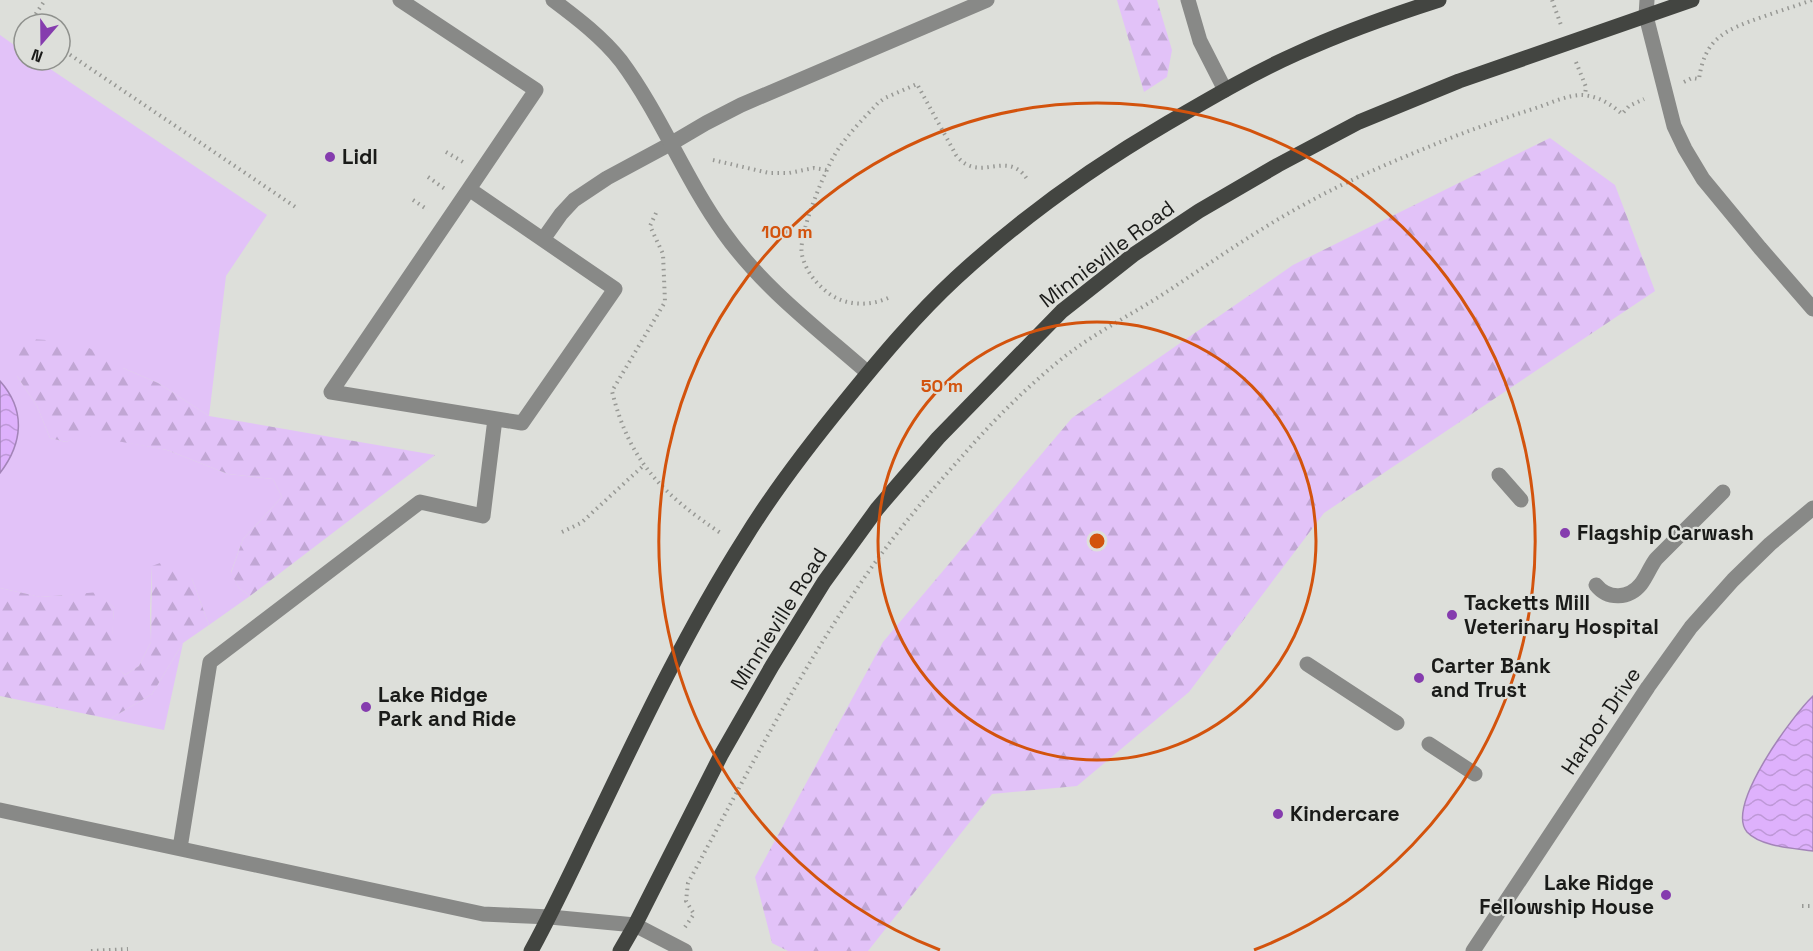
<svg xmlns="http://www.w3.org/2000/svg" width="1813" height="951" font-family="'Space Grotesk',sans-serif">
	<defs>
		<pattern id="forest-firs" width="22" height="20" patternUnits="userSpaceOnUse" patternTransform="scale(1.5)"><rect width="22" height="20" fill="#e2c2f8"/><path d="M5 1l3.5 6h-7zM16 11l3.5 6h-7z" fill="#c1a6d4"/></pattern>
		<pattern id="water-waves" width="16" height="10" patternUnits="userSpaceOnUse" patternTransform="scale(1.5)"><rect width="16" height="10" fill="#deb1fc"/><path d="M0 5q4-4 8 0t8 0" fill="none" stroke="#be98d7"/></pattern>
	</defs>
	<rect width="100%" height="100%" fill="#dddfda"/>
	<!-- green -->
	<path fill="#e2c2f8" d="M0,35l24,17v8h13l230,155 -41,61 -17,140 -51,-33 -35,-15 -106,8 20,30 13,32 16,4 17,-8 84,16 61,24 45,5 9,18 -39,42 -12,33 8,16 11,8 -41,29 -17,-46 -40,-13 -2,44 1,32 -12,24 -14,9 -15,-14 4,-53 -15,-15 -59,4 -40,-9z
		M183,643l-19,87 -54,-11 42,-25z"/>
	<!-- forest -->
	<path fill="url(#forest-firs)" d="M1117,0h40l15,50 -5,27 -23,15z
		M1550,138l65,47 40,106 -331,222 -135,179 -112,94 -85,8 -124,157h-80l-16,-8 -17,-66 128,-235 189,-224 221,-153z
		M30,339l49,3 44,26 35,15 51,33 226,39 -185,141 -11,-8 -8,-15 12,-34 39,-42 -9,-18 -45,-5 -61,-24 -84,-15 -17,7 -16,-4 -13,-32 -20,-30 -5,-28z
		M168,560l24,19 17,46 -26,18 -31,51 -42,25 -110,-23v-108l41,9 58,-5 15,16 -3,53 14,14 14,-9 12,-24 1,-76z"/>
	<!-- water -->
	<path fill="url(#water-waves)" stroke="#a384b8" stroke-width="1.5" d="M0,381c26,29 23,62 0,92z
		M1813,696v155c-19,-3 -52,-4 -66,-19 -22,-26 46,-117 66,-136z"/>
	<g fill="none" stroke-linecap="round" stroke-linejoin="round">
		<!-- path -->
		<path stroke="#989995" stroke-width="4" stroke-dasharray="1.5 4.5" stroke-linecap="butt" d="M1552,0l9,25
			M29,24l16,-24
			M60,48l237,160
			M1576,62l10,25 -1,8
			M1684,82l8,-4 7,1c6,-42 27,-49 63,-62 17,-6 34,-11 50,-17
			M446,152l17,10
			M713,160l56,13h20l25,-5 13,2
			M428,177l17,12
			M413,200l15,10
			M656,213l-6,13 13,28 2,48 -53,89c17,71 52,104 110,143
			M888,298c-18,8 -40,8 -57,-3 -14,-10 -25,-23 -29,-40 -5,-19 25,-91 37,-107 11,-16 26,-31 39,-45l7,-5 32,-14 39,71c23,30 51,-7 71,24
			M562,532l19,-9 63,-58
			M1802,906h11
			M685,927l9,-13 -8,-13 2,-18c53,-98 104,-198 166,-290 33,-50 72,-97 112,-141 27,-31 56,-60 87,-86 36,-31 79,-51 118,-77 42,-28 82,-56 125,-80 49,-28 100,-49 152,-70 30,-12 60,-22 91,-32 14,-5 29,-12 43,-12 16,1 29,9 40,19l7,-8 15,-7
			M91,951l37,-2"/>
		<!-- service -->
		<path stroke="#888987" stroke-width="15" d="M400,0l136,90 -67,99
			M1188,0l12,41 25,49
			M469,189l146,100 -93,134 -191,-31z
			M544,238l17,-24 13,-14 33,-22 65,-35
			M1499,475l22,25
			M1596,585c12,15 33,14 45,-1 6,-8 9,-17 15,-25l67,-67
			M1307,664l90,59
			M1429,744l46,30
			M0,810l483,104 67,3
			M180,848l30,-186 210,-160 63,14 12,-97"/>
		<!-- minor -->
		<path stroke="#888987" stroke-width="15" d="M553,0c24,18 49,37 68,61 40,54 64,118 103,172 39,55 94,96 144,140
			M1647,0l-1,16 28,110 11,23 18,30 57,69 53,61
			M672,143l34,-20 35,-18 246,-105
			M550,917l85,8 50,26
			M1473,951l175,-264 43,-60 42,-47 37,-36 43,-36"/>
		<!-- primary -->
		<path stroke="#434541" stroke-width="15" d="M531,951c24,-44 45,-90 67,-135 45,-94 91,-190 147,-278 30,-49 65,-94 101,-138 35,-43 70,-85 110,-122 64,-59 135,-110 210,-154 43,-25 87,-51 132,-71 46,-21 94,-38 141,-53
			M620,951l15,-26 86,-170 51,-89 52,-84 53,-73 61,-71 124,-127 71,-56 66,-44 79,-46 81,-43 100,-41 233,-81"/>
	</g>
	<!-- distance rings -->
	<g fill="none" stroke="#d3530d" stroke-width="3">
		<circle cx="1097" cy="541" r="219"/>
		<path d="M940 950A438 438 0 1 1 1254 950"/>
	</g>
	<!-- markers -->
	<g fill="#853cae" stroke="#dddfda" stroke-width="2">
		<circle cx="330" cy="157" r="6"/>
		<circle cx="1565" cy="533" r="6"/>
		<circle cx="1452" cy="615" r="6"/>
		<circle cx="1419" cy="678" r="6"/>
		<circle cx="366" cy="707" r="6"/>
		<circle cx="1278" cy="814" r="6"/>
		<circle cx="1666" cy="895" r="6"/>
	</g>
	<g text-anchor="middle" stroke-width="4.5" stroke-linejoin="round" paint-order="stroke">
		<!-- poi labels -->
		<g font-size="21" font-weight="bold" fill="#1a1b19" stroke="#dddfda" text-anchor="start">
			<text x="342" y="164">Lidl</text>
			<text x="1577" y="540">Flagship Carwash</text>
			<text x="1464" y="610">Tacketts Mill<tspan x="1464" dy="24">Veterinary Hospital</tspan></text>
			<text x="1431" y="673">Carter Bank<tspan x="1431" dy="24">and Trust</tspan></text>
			<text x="378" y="702">Lake Ridge<tspan x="378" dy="24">Park and Ride</tspan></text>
			<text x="1290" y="821">Kindercare</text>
			<text x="1654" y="890" text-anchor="end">Lake Ridge<tspan x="1654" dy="24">Fellowship House</tspan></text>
		</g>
		<!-- street labels -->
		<g font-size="21" fill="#1a1b19" stroke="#dddfda">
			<text transform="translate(1107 254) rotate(-37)" y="7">Minnieville Road</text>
			<text transform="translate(779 619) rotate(-58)" y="7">Minnieville Road</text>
			<text transform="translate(1601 721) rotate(-56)" y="7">Harbor Drive</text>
		</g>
	</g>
	<circle cx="1097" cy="541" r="9" fill="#d3530d" stroke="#dddfda" stroke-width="3"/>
	<g font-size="18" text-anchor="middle" font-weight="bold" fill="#d3530d" stroke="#dddfda" stroke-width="4.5" stroke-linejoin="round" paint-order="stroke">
		<text x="787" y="238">100 m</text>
		<text x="942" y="392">50 m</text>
	</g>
	<!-- north arrow -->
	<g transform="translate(42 42) rotate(200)"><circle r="28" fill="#dddfda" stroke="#8f918d" stroke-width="1.5"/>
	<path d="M0-4.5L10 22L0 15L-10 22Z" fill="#853cae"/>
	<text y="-9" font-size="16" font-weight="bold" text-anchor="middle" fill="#1a1b19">N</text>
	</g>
</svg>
